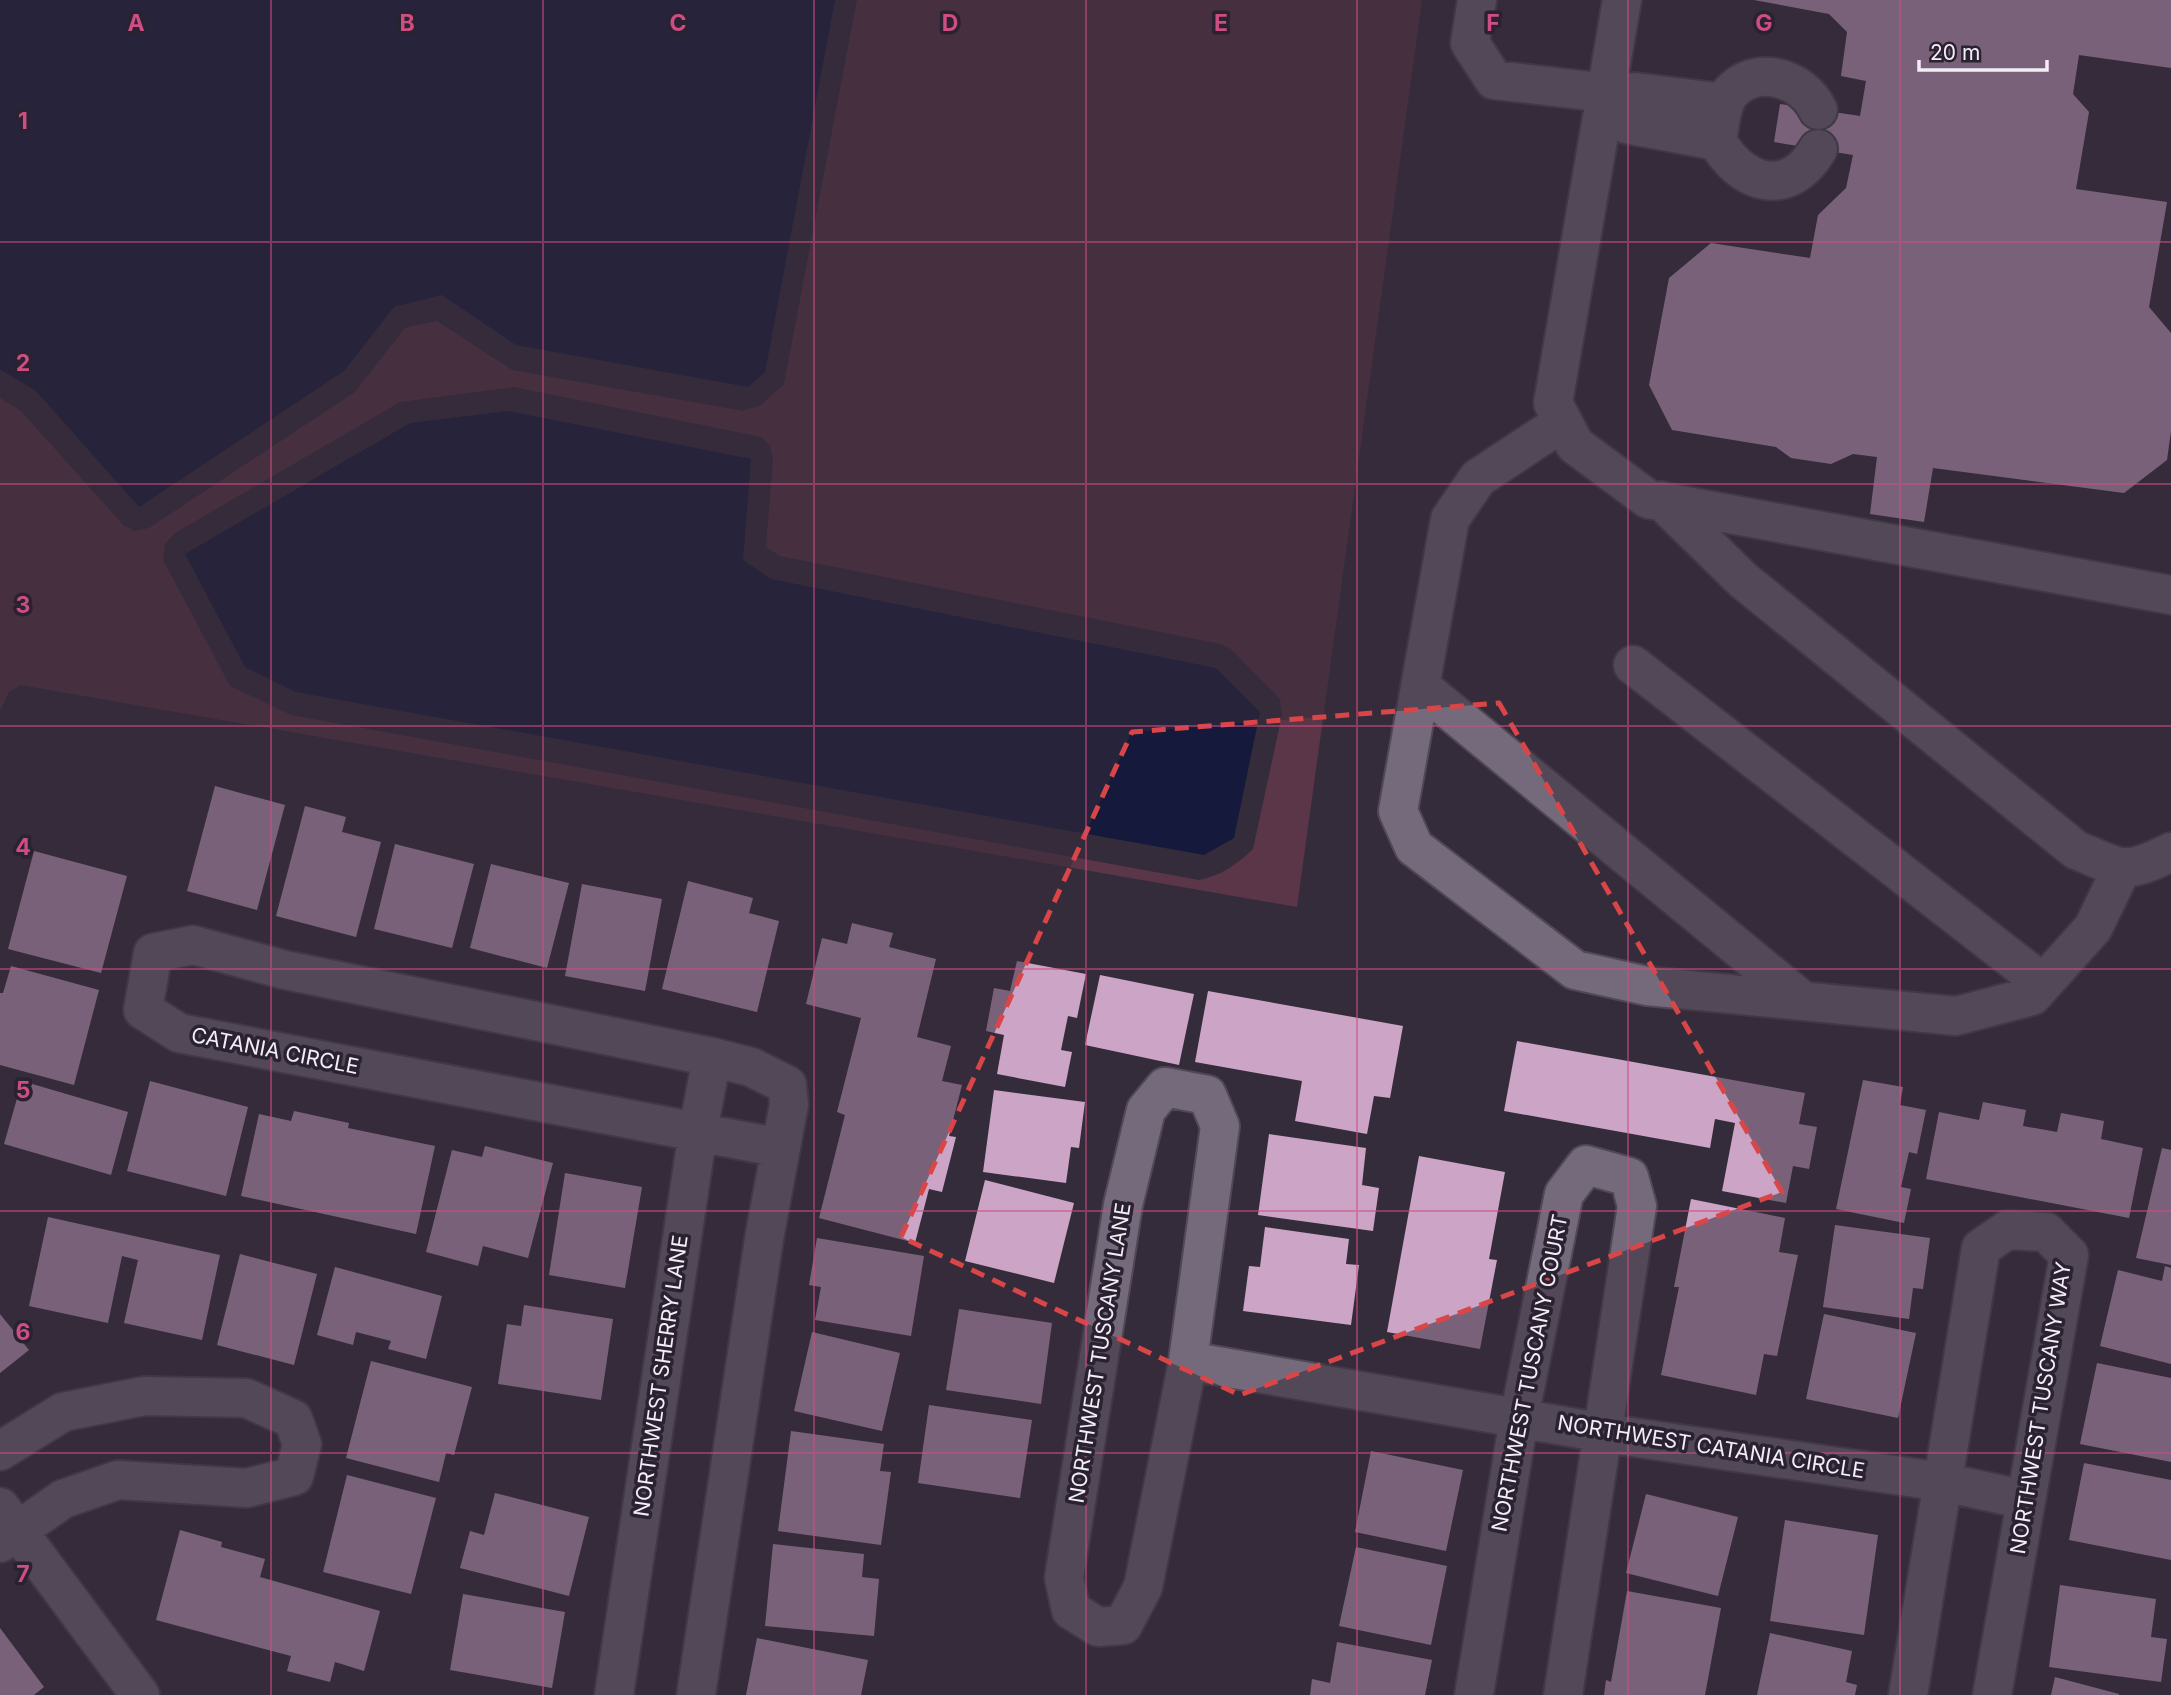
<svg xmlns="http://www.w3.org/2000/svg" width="2171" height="1695" font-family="Inter,sans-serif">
	<rect width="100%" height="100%" fill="#352c3b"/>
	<!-- green -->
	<path fill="#5b3648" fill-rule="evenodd" d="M857,0h565l-125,907 -1276,-222 -12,7 -9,19v-313l21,13 102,114 12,6 14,-3 206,-136 50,-64 32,-7 75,49 231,41 18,-6 23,-21zM514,387l248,50 8,9 3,14 -7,87 14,9 441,88 10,5 49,50 2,16 -29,134c-15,15 -33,27 -54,31l-908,-165 -61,-29 -67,-126 2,-16 10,-11 225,-131z"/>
	<!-- water -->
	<path fill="#15193b" d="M0,0h835l-70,372 -17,15 -232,-42 -74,-50 -48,12 -50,64 -205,136 -103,-116 -36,-22z
		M508,411l243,48 -8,101 28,19 445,89 44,44 -26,126 -30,17 -908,-163 -51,-25 -60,-113 225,-131z"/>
	<!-- building -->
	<path fill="#cca5c6" d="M1754,0h417v68l-92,-13 -6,39 16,18 -13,77 91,13 -18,105 22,26v98l-4,29 -43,33 -191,-25 -9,54 -54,-8 7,-57 -24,-3 -22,10 -40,-6 -15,-11 -104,-17 -23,-45 20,-107 42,-35 99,15 8,-43 28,-27 7,-33 -79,-13 6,-38 80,12 6,-35 -25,-5 6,-44 -18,-18z
		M215,786l70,19 -28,105 -70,-19z
		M305,806l41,11 -4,15 39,10 -25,95 -80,-21z
		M395,844l79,20 -22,84 -78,-19z
		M34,851l93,25 -26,97 -93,-24z
		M491,864l78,19 -22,85 -77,-20z
		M688,881l65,17 -4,15 30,8 -22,91 -95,-23z
		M582,884l80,15 -17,92 -80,-15z
		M852,923l41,10 -4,14 47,12 -19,78 34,9 -9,35 20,4 -13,51 7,1 -14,55 -13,-3 -14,54 -96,-25 26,-103 -8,-3 24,-94 -55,-14 16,-66 25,6z
		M1017,961l69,13 -9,44 -9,-2 -7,34 11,2 -7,35 -68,-13 7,-39 -18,-4 8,-43 16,3z
		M11,966l88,24 -25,95 -74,-20v-72h3z
		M1100,975l94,19 -15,71 -94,-20z
		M1208,991l195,35 -13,72 -16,-2 -7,38 -72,-13 7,-40 -107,-19z
		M1517,1041l288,52 -6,31 18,3 -8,42 -16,-3 -7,37 -64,-12 13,-68 -20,-4 -5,29 -206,-37z
		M1863,1080l40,7 -3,18 26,5 -9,44 -8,-2 -8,35 10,2 -7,34 -68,-14z
		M22,1081l106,31 -17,63 -107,-31z
		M150,1081l98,26 -22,89 -99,-25z
		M994,1090l91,12 -6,46 -8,-1 -5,36 -83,-11z
		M1983,1102l43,8 -3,16 34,6 4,-19 43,8 -3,18 42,9 -14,70 -203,-39 13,-67 40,8z
		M294,1111l55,12 -1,5 87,18 -19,88 -175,-38 18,-82 32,7z
		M1269,1134l97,14 -4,37 17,3 -6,43 -115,-16z
		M485,1146l68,17 -25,95 -45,-12 -5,20 -52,-14 26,-102 30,7z
		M2162,1148l9,2v115l-35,-7z
		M1419,1156l86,16 -16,87 8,1 -17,89 -93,-17z
		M565,1173l77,14 -17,101 -76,-13z
		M985,1180l89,23 -20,80 -89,-22z
		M1691,1199l94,19 -6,34 19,3 -21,101 -13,-2 -8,41 -95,-20 18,-88h-5z
		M48,1217l172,38 -18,85 -78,-17 14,-63 -16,-4 -14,67 -79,-17z
		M1835,1225l95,13 -7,51 -10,-1 -4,31 -86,-12z
		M1265,1227l84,12 -3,25 13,1 -8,60 -108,-14 6,-45 11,1z
		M817,1238l107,18 -13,80 -96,-16 6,-33 -12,-2z
		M240,1254l77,20 -23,91 -77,-20z
		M2165,1266l6,2v96l-71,-18 18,-76 44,11z
		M335,1267l107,29 -16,63 -38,-10 3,-8 -35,-9 -3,13 -36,-10z
		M524,1305l89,14 -12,81 -103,-16 9,-60 14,2z
		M959,1309l93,14 -11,81 -95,-14z
		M0,1314l29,36 -29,23z
		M1824,1314l92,19 -18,85 -92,-19z
		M812,1332l88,21 -18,78 -88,-20z
		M371,1361l101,26 -18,68 -8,-2 -7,29 -93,-24z
		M2097,1363l74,15v84l-91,-18z
		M929,1405l103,15 -12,78 -102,-15z
		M791,1431l93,13 -4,27 11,1 -10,73 -103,-14z
		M1371,1451l92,19 -17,81 -91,-19z
		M2084,1463l87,17v80l-102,-20z
		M347,1475l89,23 -25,96 -88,-22z
		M495,1493l94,24 -20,79 -109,-28 10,-37 14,4z
		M1646,1494l92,23 -20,79 -92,-23z
		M1785,1520l93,15 -14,100 -94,-14z
		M180,1530l42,12 -1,5 44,12 -5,18 120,34 -16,60 -29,-9 -5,20 -43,-11 4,-15 -135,-36z
		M773,1544l91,10 -2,23 17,2 -5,57 -109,-10z
		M1356,1547l91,19 -16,79 -92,-19z
		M2060,1585l96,14 -5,38 16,2 -6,43 -112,-15z
		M1627,1591l94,17 -16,87h-101l2,-15 5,2z
		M463,1594l102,18 -13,76 -102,-18z
		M0,1628l44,59 -10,8h-34z
		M1770,1633l82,18 -6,31 11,3 -2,10h-98z
		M757,1638l111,22 -7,35h-115z
		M1337,1642l95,18 -7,35h-115l2,-16 18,4z
		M2055,1677l64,17v1h-68z"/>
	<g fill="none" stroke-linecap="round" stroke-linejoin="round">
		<!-- minor casing -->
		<g stroke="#504855" stroke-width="42">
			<path id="minor" d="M1477,0l-7,43 24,37 113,13
				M1622,0l-69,403 22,42 73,54 523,96
				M1717,141l-91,-17 -6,-18 15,-14 90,11
				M1818,149c-29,50 -76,36 -101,-8 3,-14 4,-37 13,-48 26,-30 73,-15 88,17
				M1563,422l-85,56 -28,41 -52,292 16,36 161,123 72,16 309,30 76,-20 61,-68 29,-60
				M1662,501l81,79 333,270c47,19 47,26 95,2
				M1633,665l410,318
				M1420,686l383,315
				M1165,1087l42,8 13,31 -32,235 -45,226 -20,38 -25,2 -27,-17 -7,-32 59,-373 23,-95z
				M1188,1361l416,72 339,49 83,18
				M0,1451l63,-39 81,-16 102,2 47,21 9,25 -8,32 -47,12 -129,-8 -55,19 -63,44
				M0,1507l140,188
				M614,1695l84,-564 14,-74
				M696,1695l68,-456 25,-135 -2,-19 -36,-18 -39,-10 -427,-87 -92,-25 -40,8 -10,57 36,23 602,115
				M1474,1695l45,-277 45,-224 22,-29 43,12 8,29 -74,489
				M1908,1695l73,-447 26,-18 39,2 23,23 -77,440"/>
		</g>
		<!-- minor -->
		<use href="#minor" stroke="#756a7c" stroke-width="38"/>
	</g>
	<!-- marked area -->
	<path d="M0 0H2171V1695H0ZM1499,703l283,489 -542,203 -339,-158 231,-505z" fill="#352c3b" fill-opacity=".55" fill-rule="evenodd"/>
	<path fill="none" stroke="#da4647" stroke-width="5" stroke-dasharray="14 9" stroke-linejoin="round" d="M1499,703l283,489 -542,203 -339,-158 231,-505z"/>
	<!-- grid -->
	<path fill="none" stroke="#ce4d82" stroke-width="2" stroke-opacity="0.55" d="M271,0v1695M543,0v1695M814,0v1695M1086,0v1695M1357,0v1695M1628,0v1695M1900,0v1695M0,242h2171M0,484h2171M0,726h2171M0,969h2171M0,1211h2171M0,1453h2171"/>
	<g text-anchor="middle" stroke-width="7" stroke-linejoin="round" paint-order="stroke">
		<!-- street labels -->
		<g font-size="21" fill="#f3edf7" stroke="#2b2231">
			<text transform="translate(275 1051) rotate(11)" y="7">CATANIA CIRCLE</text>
			<text transform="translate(1100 1353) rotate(-81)" y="7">NORTHWEST TUSCANY LANE</text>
			<text transform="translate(1530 1373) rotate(-79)" y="7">NORTHWEST TUSCANY COURT</text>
			<text transform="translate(661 1376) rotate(-82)" y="7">NORTHWEST SHERRY LANE</text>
			<text transform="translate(2041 1408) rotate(-81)" y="7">NORTHWEST TUSCANY WAY</text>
			<text transform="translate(1711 1447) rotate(9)" y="7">NORTHWEST CATANIA CIRCLE</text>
		</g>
	</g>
	<g font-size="23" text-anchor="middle" font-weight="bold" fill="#ce4d82" stroke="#2b2231" stroke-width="7" stroke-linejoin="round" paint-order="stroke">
		<text x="136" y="31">A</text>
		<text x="407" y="31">B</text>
		<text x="678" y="31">C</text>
		<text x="950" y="31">D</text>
		<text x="1221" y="31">E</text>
		<text x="1493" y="31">F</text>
		<text x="1764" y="31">G</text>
		<text x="23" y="129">1</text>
		<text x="23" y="371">2</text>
		<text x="23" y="613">3</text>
		<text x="23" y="855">4</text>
		<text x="23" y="1098">5</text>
		<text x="23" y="1340">6</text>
		<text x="23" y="1582">7</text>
	</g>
	<!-- scale -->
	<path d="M1919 60v10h128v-10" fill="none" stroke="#f3edf7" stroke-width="3.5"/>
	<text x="1930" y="60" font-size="21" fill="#f3edf7" stroke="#2b2231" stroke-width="5" paint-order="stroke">20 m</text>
</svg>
